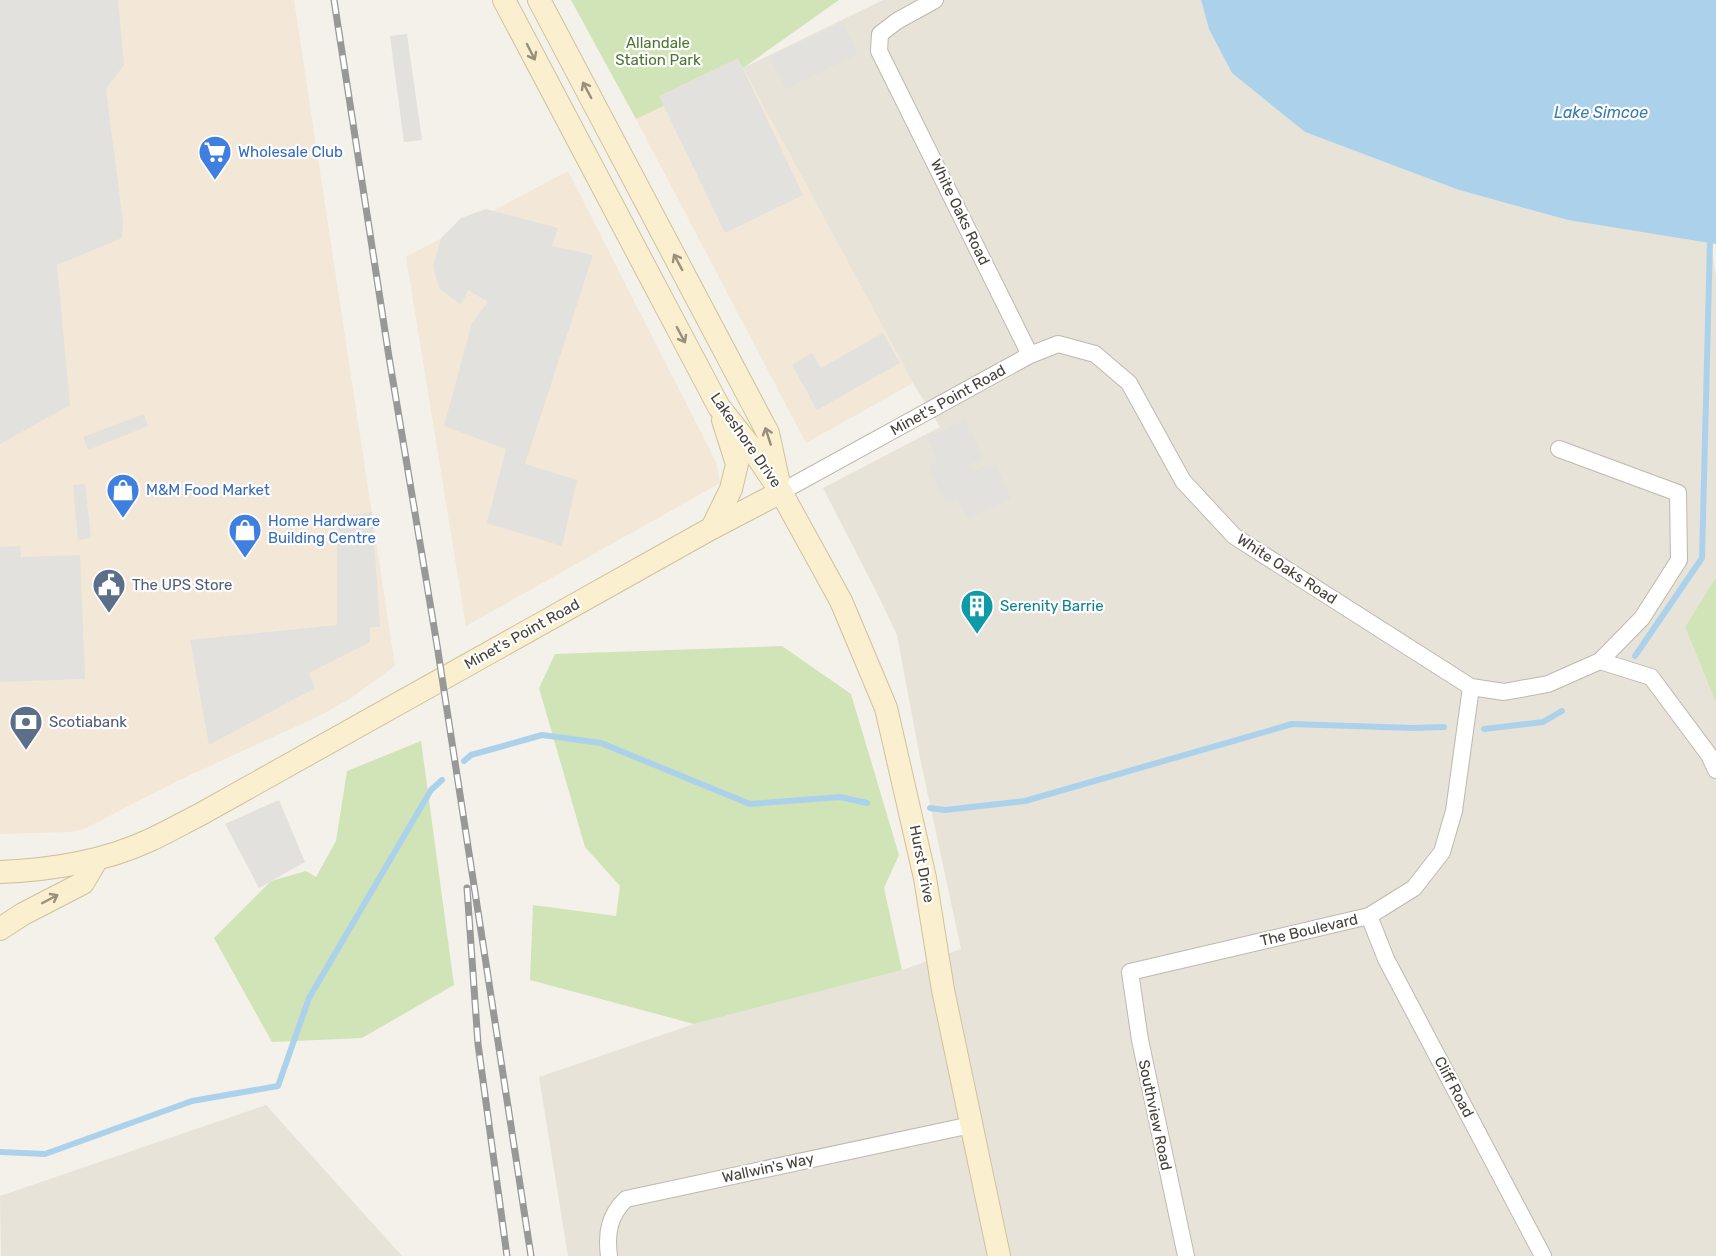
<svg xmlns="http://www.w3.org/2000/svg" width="1716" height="1256" font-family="Rubik,sans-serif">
	<rect width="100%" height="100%" fill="#f4f1ea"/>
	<!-- residential -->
	<path fill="#e7e3d9" d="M883,0h318l8,29 96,103 154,58 109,30 142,21 6,35v301l-31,50 31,76v553h-1148l-29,-179 155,-53 208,-54 59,-21 -41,-191 -23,-123 -20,-42 -54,-105 117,-61 -27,-44 -170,-315z
		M266,1105l136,151h-401l-1,-60z"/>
	<!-- commercial -->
	<path fill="#f3e7d7" d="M0,0h294l101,666 -44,32 -32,18 -142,65 -93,48 -15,3 -69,2z
		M743,68l170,315 -107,60 -170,-324z
		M568,171l149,293 3,19 -254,143 -60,-369z"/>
	<!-- green -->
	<path fill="#d0e4b7" d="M571,0h268l-96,68 -107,51z
		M1716,577v126l-31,-76z
		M782,646l69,48 48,161 -15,33 18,82 -208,54 -164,-44 3,-75 83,11 4,-30 -35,-39 -46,-159 16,-34z
		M421,741l33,244 -92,53 -90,4 -58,-104 57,-57 35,-10 10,6 20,-36 11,-70z"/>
	<!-- parking -->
	<path fill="#e3e1de" d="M0,0h118l6,65 -18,24 17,134 -1,15 -65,27 13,140 -70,39z
		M842,22l16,32 -72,35 -16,-32z
		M407,34l15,106 -18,2 -14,-106z
		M738,58l65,137 -78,38 -66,-137z
		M486,209l72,19 -6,18 41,9 -68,209 52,16 -15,66 -75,-23 19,-74 -62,-23 28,-103 16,-21 -20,-12 -7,15 -22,-17 -6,-21 8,-29 20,-20z
		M883,333l17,30 -83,47 -25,-45 20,-12 9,15z
		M144,414l4,12 -60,24 -5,-13z
		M966,419l17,39 -12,6 3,7 21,-8 16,36 -43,20 -11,-20 -11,5 -18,-38 10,-5 -12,-23z
		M85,484l6,54 -13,2 -5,-55z
		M372,512l8,115h-10v15l-61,31 6,15 -106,57 -19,-105 147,-15v-108z
		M20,546l1,11 59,-2 5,124 -85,3v-135z
		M279,800l26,62 -46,26 -34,-64z"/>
	<!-- water -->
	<path fill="#acd2eb" d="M1201,0h515v244l-148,-24 -109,-30 -154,-58 -73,-59 -23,-44z"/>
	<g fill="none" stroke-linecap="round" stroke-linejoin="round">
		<!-- stream -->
		<path stroke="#acd2eb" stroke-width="6" d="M1635,656l67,-98 8,-317
			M1484,729l59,-7 19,-11
			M464,761l7,-6 71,-20 59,8 149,61 90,-7 27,6
			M930,808l15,2 80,-9 267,-77 121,4 31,-1
			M0,1152l45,2 147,-53 86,-15 31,-88 122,-208 11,-10"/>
		<!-- street casing -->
		<g stroke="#bfb8ad" stroke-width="18">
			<path id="street" d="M935,0l-38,21 -17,13 -1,17 151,304
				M781,492l249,-137 28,-11 37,10 34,29 54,98 51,55 237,151 33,5 44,-8 52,-23 42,-43 37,-58 -1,-67 -119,-44
				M1600,661l51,16 58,78 7,15
				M1369,916l17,43 157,297
				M609,1256c-3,-22 0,-41 17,-57l345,-74
				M1186,1256l-46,-216 -10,-68 239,-56 45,-28 28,-36 12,-41 17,-124"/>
		</g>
		<!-- secondary casing -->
		<g stroke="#cfc29d" stroke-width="24">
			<path id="secondary" d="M504,0l215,407 31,39 31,46 60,109 45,107 39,170 18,112 56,266
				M539,0l229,433 10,46
				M712,528l19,-39 6,-25 -14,-44
				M0,872c50,-2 102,-10 148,-31 18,-8 35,-18 53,-27l511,-286 69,-36
				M0,929l23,-15 60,-31 14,-24"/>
		</g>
		<!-- street -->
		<use href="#street" stroke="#fff" stroke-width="16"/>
		<!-- secondary -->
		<use href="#secondary" stroke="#faefce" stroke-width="22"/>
		<!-- rail casing -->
		<g stroke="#989898" stroke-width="7">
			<path id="rail" d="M334,0l55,357 48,288 94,611
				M467,888l11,156 29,212"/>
		</g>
		<!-- rail -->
		<use href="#rail" stroke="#fff" stroke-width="4.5" stroke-dasharray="14" stroke-linecap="butt"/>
	</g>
	<!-- one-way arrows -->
	<defs><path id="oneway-shaft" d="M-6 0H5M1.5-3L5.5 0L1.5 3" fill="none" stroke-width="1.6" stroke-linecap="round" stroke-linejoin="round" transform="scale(1.5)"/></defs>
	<g stroke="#988f7c">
		<use href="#oneway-shaft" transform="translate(531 52) rotate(63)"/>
		<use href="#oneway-shaft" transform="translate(587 90) rotate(-118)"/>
		<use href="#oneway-shaft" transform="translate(678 262) rotate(-118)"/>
		<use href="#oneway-shaft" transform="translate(681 335) rotate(62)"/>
		<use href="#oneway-shaft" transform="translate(768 436) rotate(-108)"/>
		<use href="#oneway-shaft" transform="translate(50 899) rotate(-28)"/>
	</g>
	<!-- icons -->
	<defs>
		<g id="supermarket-pin" transform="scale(1.725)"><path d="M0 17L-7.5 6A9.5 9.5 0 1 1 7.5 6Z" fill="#3f7fe0" stroke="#fff"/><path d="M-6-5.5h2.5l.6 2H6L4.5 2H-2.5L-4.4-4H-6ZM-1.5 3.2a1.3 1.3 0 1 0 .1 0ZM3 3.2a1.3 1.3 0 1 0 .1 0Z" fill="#fff"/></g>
		<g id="shop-pin" transform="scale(1.725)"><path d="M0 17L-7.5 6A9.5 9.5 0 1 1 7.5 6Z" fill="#3f7fe0" stroke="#fff"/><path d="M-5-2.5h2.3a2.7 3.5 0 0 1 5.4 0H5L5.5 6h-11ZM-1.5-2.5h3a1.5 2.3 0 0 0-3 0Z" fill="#fff"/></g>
		<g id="civic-pin" transform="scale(1.725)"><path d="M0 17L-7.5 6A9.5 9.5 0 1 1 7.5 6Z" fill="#5c6f8a" stroke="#fff"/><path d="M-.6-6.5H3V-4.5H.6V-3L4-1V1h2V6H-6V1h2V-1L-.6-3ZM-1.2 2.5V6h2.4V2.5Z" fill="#fff"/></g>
		<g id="building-pin" transform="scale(1.725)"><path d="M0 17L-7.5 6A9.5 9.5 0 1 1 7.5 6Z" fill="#0f9aa8" stroke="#fff"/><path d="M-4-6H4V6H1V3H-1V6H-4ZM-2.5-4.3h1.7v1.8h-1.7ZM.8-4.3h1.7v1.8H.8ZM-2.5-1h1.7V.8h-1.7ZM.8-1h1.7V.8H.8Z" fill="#fff"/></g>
		<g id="bank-pin" transform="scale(1.725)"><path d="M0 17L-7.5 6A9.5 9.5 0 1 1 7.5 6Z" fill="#5c6f8a" stroke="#fff"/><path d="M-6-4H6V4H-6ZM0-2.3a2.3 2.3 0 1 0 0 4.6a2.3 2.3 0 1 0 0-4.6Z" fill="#fff"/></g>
	</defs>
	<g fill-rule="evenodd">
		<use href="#supermarket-pin" x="215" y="152"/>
		<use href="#shop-pin" x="123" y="490"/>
		<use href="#shop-pin" x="245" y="530"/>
		<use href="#civic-pin" x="109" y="585"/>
		<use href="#building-pin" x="977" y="606"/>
		<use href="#bank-pin" x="26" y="722"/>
	</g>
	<g text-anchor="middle" stroke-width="4.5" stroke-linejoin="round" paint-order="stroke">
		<!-- park labels -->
		<g font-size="15" fill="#4b7530" stroke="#fff">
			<text x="658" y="48">Allandale<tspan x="658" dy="17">Station Park</tspan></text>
		</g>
		<!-- shop labels -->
		<g font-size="15" fill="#366cbe" stroke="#fff" text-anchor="start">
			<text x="238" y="157">Wholesale Club</text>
			<text x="146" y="495">M&amp;M Food Market</text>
			<text x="268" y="526">Home Hardware<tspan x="268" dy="17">Building Centre</tspan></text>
		</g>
		<!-- street labels -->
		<g font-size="15" fill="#474139" stroke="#fff">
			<text transform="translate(960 212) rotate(64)" y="5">White Oaks Road</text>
			<text transform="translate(948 400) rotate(-29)" y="5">Minet's Point Road</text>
			<text transform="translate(746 440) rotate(55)" y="5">Lakeshore Drive</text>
			<text transform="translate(1287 569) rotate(33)" y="5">White Oaks Road</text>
			<text transform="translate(522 634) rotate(-29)" y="5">Minet's Point Road</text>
			<text transform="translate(922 864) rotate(79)" y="5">Hurst Drive</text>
			<text transform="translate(1309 930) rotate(-13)" y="5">The Boulevard</text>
			<text transform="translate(1454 1087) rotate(62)" y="5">Cliff Road</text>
			<text transform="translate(1155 1115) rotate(78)" y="5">Southview Road</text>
			<text transform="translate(768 1168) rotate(-12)" y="5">Wallwin's Way</text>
		</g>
		<!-- service labels -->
		<g font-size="15" fill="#4e5e75" stroke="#fff" text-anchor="start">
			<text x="132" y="590">The UPS Store</text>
			<text x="49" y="727">Scotiabank</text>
		</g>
		<!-- culture labels -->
		<g font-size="15" fill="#0d838f" stroke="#fff" text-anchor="start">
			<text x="1000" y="611">Serenity Barrie</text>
		</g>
		<!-- water labels -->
		<g font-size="16" font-style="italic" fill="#3a7cab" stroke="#fff">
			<text x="1601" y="118">Lake Simcoe</text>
		</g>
	</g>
</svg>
